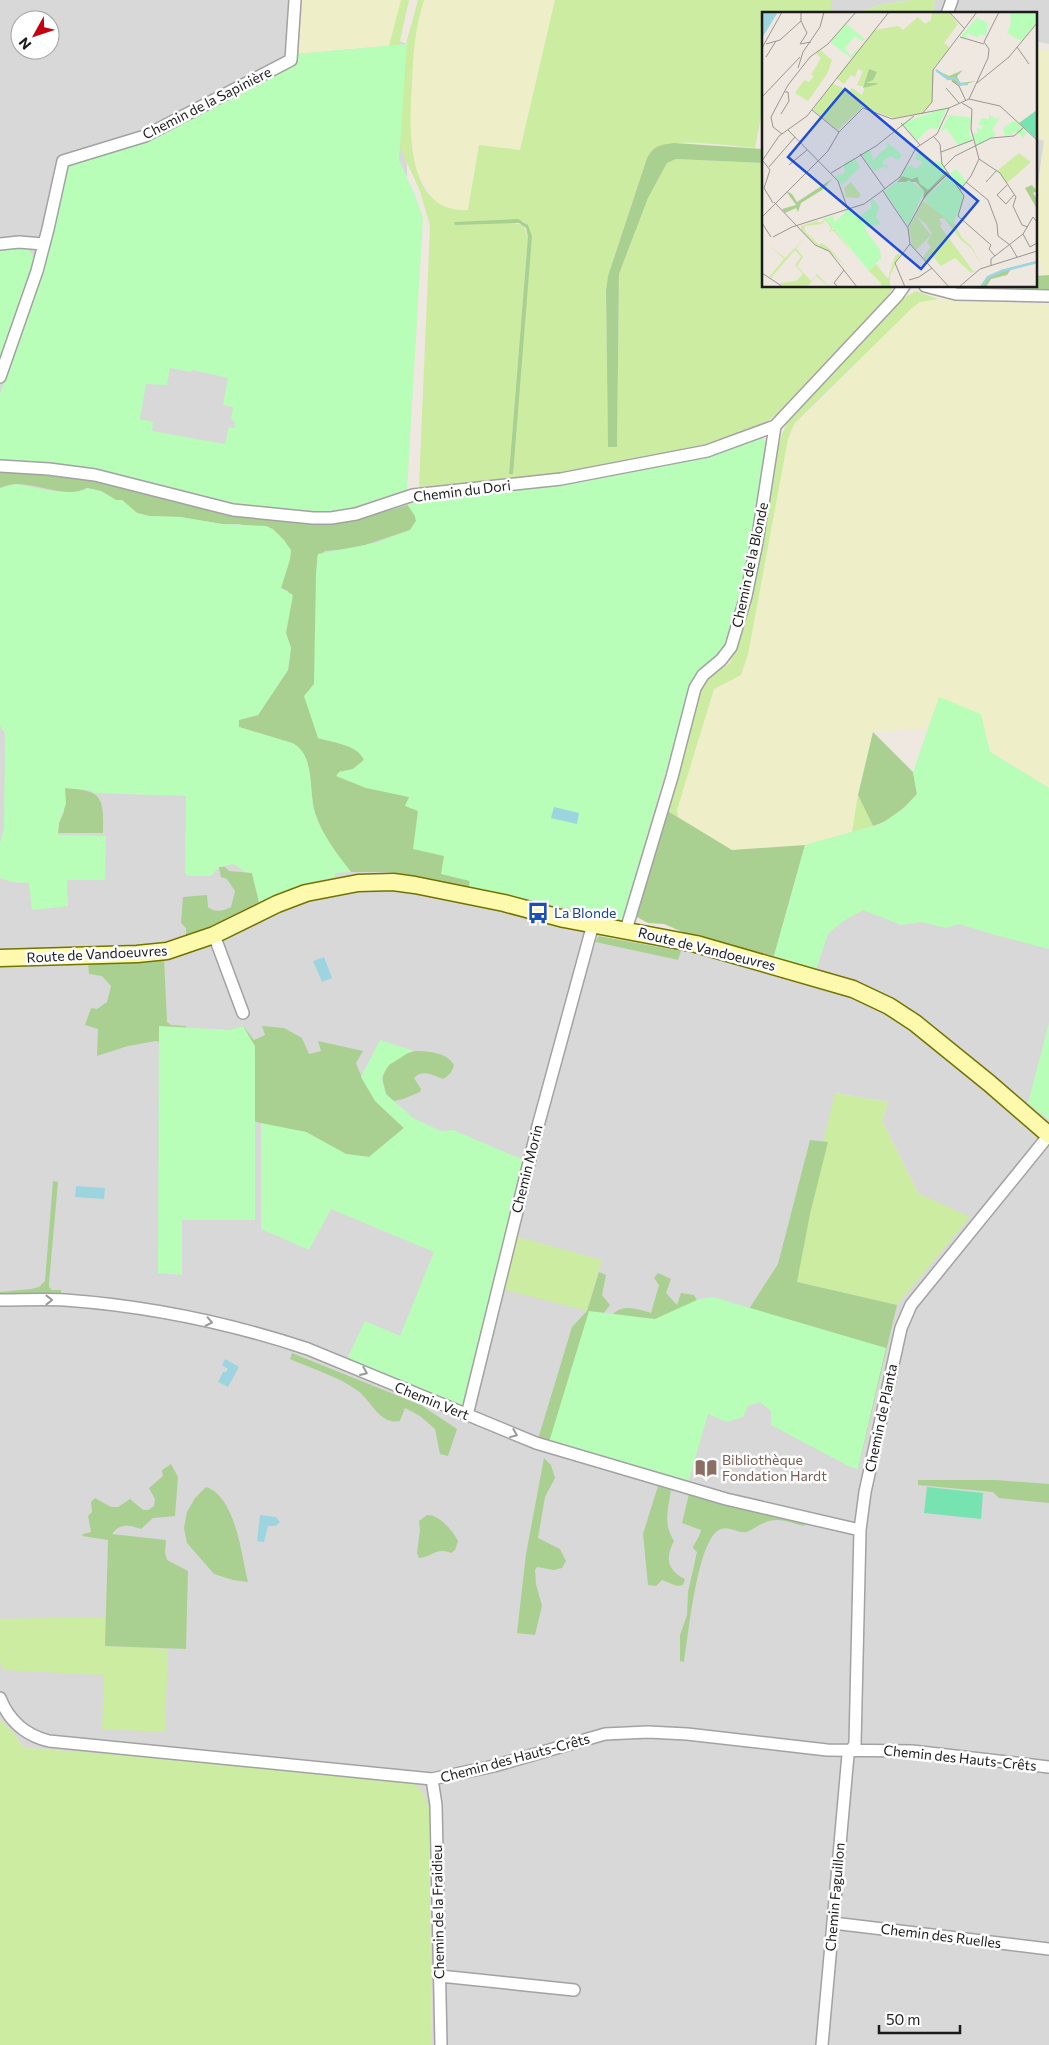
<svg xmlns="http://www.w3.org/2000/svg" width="1049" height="2045" font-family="Commissioner,sans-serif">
	<rect width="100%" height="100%" fill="#eee8e0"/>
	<!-- residential -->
	<path fill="#d9d8d8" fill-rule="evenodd" d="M0,0h299l108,44v460l81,-12 98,-12 135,-29 40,-13 -41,216 -20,16 -10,16 -67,234 -24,16 -4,6 83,18 7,-27 89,23 31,-111 76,-21 36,-30 -4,-22 77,-20 59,36v1257h-617l-3,-236 -354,-57 -48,-4 -5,-2 -8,-13 -14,-13zM20,20h30v30h-30zM835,1093l53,9 -6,19 36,72z
		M831,0h81l-28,4 -32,10h-21z
		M935,0h114v44l-14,-3v-27h-102z
		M1035,138l9,2 -9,66z"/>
	<!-- farmland -->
	<path fill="#eeeec9" d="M299,0h102l-12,46 -93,8z
		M424,0h131l-35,150 -41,-5 -11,65 -19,-1 -14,-8 -18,-30 -4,-16 -3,-43 4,-74z
		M1035,48l14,3v224l-6,1 -8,-32v-38l9,-65 -9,-3z
		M938,299l104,5 7,2v482l-59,-36 -9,-38 -42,-17 -11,31 -55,4 -15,63 -6,37 -47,13 -73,5 -54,-33 -1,-7 37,-121 27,-14 7,-21 40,-216 7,-14 117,-116 8,-6z"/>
	<!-- grass -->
	<path fill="#cceca1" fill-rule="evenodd" d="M401,0h8l-10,45 -10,1z
		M418,0h6c-9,27 -11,55 -12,84 -3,42 -7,130 56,126l11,-65 41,5 35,-150h276v14h-68v92l-8,42c-23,-2 -79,-10 -98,-1 -5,2 -7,6 -10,11l-39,118 -2,14 2,157 9,-1 2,-172 29,-76 19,-35 9,-4 87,4v123h131l-8,13 -108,114c-34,30 -85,36 -128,44 -45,9 -90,17 -136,23 -31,4 -63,4 -95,7l11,-261 -10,-35 -21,-46 8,-105zM524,221l8,14 -23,239 19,-238 -5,-11 -11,-2z
		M912,0h23l-2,14h-81l32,-10z
		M916,291l22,8 -18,3 -8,6 -118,116 -6,15 -40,215 -7,21 -27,14 -37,121 1,7 -12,-7 35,-124 10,-10 19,-13c11,-36 24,-73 31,-111 7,-39 9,-106 31,-137l113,-118z
		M858,795l15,31 -21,6z
		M835,1093l53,9 -6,19 36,72 52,24 -73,88 -107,-24z
		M515,1236l87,24 -15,51 -85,-22z
		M106,1617l-1,29 63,3 -3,83 -63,-3 2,-54 -101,-5 -3,-9v-42z
		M0,1720l14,13 8,13 5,2 150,11 237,25 10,10 5,15 3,236h-432z"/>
	<!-- forest -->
	<path fill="#a9d091" d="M674,143l89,6v14l-87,-4 -9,4 -19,35 -29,76 -2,173h-9l-2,-157 2,-14 39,-118c7,-13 13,-13 27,-15z
		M518,219l10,6 4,11 -19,238h-4l19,-238 -2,-8 -7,-5 -64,2 -1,-3z
		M1049,275v14l-83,1 -25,-4h94v-10z
		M0,472l66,3 90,21 74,20 86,8 31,-2 61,-17 7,11 1,5 -6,9 -54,18 -31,3 -8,6 -2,101 -1,26 -2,4 6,50c13,4 41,7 46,22l-11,9 -14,3 27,15 43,10 35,59 26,26 -1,5 -78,-15h-40c-14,-18 -29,-37 -36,-59 -7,-22 1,-58 -23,-70l-53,-16 -1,-7 20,-5 30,-45 3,-22 -5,-15 2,-42 -7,-3 9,-29 1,-9 -51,-26h-18l-42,-7 -31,-1 -12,-3 -15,-13h-6l-15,-9 -14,-3c-25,14 -59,-13 -87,0z
		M873,732l40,40 4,22c-12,13 -26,27 -44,32l-15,-31z
		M64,788c38,3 40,7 39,45h-45l1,-10 5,-11z
		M666,810l66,40 73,-5 -31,111 -89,-23 -21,-9 -16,-1 -13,-7z
		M219,867h6l4,4 23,2 7,29 -47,24 -26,10v-8l-5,-5 2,-26 24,-2 1,12c8,6 15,4 23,0l4,-16 -8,-12 -6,-2z
		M599,936l82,15 -3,9 -83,-18z
		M164,958l3,64 4,3 15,1 2,23 -32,-8 -28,5 -31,10 1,-27 -13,-4 6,-17 6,1 10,-7 4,-16 -9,-10 -13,-2 -1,-11z
		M243,1026l11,14 11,-5 -3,-9 22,2 18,10 7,16 12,-3 -3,-10 45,10 -7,12c11,30 24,43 48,65l-35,29 -23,-3 -40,-22 -36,-6 -29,-9 -12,-87z
		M414,1051c13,0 33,1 40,14 -2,7 -5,11 -11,14 -10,-4 -21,-10 -29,-1l7,11 -1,3 -17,7 -9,2c-6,-3 -8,-7 -10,-13 -7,-19 14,-33 30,-37z
		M810,1140l18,2 -18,72 -13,68 100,23 -39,164 -109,-160 29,-45z
		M53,1181l5,1 -9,101v4l3,3h9v3l-61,2v-3l31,-3 8,-2 6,-6z
		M599,1272l7,3 -4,20 8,10 -11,14 8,2c12,-18 25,-14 44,-8l8,-28 -5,-7 4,-5 13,6 -5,14 11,12 4,-12 13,2 11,21 -3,118 -37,42 -127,-37 34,-112 15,-16z
		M292,1353l129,52 36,24 -9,27 -8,-2 -5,-25 -15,-13 -15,-8 -5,13c-21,4 -28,-20 -42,-30 -20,-15 -46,-22 -68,-32z
		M544,1458l7,7 4,13 -10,19 -7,41 22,11 6,12 -4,7 -8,2 -17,-3 -2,3 1,14 6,22 -7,29 -18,-2 9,-79z
		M171,1464l7,13 -3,39 -22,2 -12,11c-11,-4 -21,-6 -29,5l54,6 -1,13 2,7 21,11 -2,78 -81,-3 3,-106 -26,-4 1,-2 8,-2 -3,-16 4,-4 -1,-10 4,-4 16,9h7l12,-8 13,11h5l6,-4 1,-7 -6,-11 14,-12 -1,-6z
		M918,1480h78l53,4v19l-50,-5 -6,-6 -75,-7z
		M658,1486l13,4c-3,20 -8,33 3,51 -9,17 -7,29 11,38l-2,6 -6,1 -15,-6 -6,6 -8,-1 -5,-51z
		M206,1487c30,10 35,67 42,95l-15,-2 -19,-6 -27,-31 -3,-15 3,-16 8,-14z
		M689,1494l116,29 -1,3c-13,-3 -27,-10 -40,-3 -6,2 -12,7 -17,9 -8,2 -17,-6 -26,-3 -24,7 -33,111 -37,133l-4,-1v-26l7,-20 1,-23 9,-40 -4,-4c1,-5 7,-11 8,-18l-19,-7z
		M427,1515c12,-1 26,16 31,26l-3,9 -4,3c-16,-6 -18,4 -32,5l-2,-5 3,-23 -1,-9z"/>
	<!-- park -->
	<path fill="#b8fdb8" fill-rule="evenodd" d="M407,44l-8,116 16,35 8,23 -16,272 -66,21h-28l-76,-7 -108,-27 -38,-8 -50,-7 -41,-2v-66l22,-63 44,-168 47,-11 37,-14 147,-74 -1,-10zM170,368l21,4 1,-2 36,8 -5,27 10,2 -2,13 4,2 -1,6 -5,-1 -4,17 -73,-13 1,-9 -13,-3 6,-35 21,1z
		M25,247c8,5 9,11 8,19l-33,94v-111z
		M761,438l6,4 -1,19 -27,145 -12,38 -7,10 -20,16 -10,16 -67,234 -154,-33 1,-6 -29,-7 3,-18 -31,-7 5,-38 -13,-5 4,-9 -43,-9 -30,-12 3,-4 14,-3 11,-9c-5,-15 -33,-18 -46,-22l-14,-42 10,-12 2,-111 2,-19 57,-11 35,-13 6,-9 -1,-5 -8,-12 81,-12 98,-12 135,-29z
		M16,484c19,3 55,14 71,4l14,3 15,9h6l15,13 12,3 31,1 42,7 44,2 7,3 11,11 7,10 -1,9 -9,29 12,7 -7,38 5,15 -3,22 -30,45 -19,5v7l53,16c24,12 16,48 23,70 7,22 22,41 36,59l-16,1v4l-30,7 -46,18 -7,-29 -7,-1 -11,-8 -15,3 -8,9h-24l-2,-4 1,-76 -91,-3 -6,-3 -24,-2 1,16 -7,19 -1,10 1,2 47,1 -1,44h-38l1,26 -36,4 -3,-27 -17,-1 -12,-4v-35l4,-14 1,-96 -5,-7v-238z
		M939,697l42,17 9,38 59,36v161l-54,-14 -36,-11 -13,4 -24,-6 -21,3 -38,-15 -21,12 -14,12 -12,35 -42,-13 31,-111 76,-21 23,-16 13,-14 -4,-22z
		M1049,1023v97l-21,-17z
		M159,1026l70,4 14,-4 12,20v174h-73v55l-24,-2z
		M380,1040l34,11 -6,2 -19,12 -4,6 -3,7 4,16 27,24 28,13 12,-1 73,31 -62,246 -117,-48 18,-38 35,15 34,-84 -103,-43 -22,41 -48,-21v-106l45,9 40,22 23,3 35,-29 -29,-27 -14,-24z
		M713,1297l173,51 -28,121 -10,-3 -77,-41v-14l-11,-9 -12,4 -5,11 -16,5 -19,-8 -20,69 -139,-41 40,-131 66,8 44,-20z"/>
	<!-- pitch -->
	<path fill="#77e3b0" d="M927,1487l56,6 -2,26 -57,-6z"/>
	<!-- water -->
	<path fill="#9cd5df" d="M554,807l25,6 -2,11 -26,-6z
		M324,957l8,21 -10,4 -9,-21z
		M76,1186l29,2 -1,11 -29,-2z
		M225,1359l14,8 -11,20 -10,-5 5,-10h3l2,-3 -6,-4z
		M260,1515l16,2 4,5 -4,4h-8l-4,16 -7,-1z"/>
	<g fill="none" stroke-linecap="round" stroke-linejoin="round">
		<!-- street casing -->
		<g stroke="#a2a2a2" stroke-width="14">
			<path id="street" d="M947,14l5,-14
				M0,244l19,-2 24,2
				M925,286l31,8 93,2
				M0,377l37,-106 11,-42 15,-68 82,-25 146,-76 4,-60
				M0,466l49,3 46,6 138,35 80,8h18l25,-4 57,-19 148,-16 146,-28 68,-25
				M626,930l46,-153 23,-89 8,-13 18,-15 10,-13 15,-51 11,-54 18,-116 122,-130 7,-10
				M214,935l29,78
				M0,1300c22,0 44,-1 65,0 82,6 165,23 243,49l228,94 190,56 134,31
				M467,1415l71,-289 55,-202
				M0,1698c9,23 25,37 49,43l383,38 62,-13 111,-32 43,-2 39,2 140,16 85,1 137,16
				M432,1779l4,26 5,240
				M833,1923l216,26
				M440,1976l134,14
				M822,2045l26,-290 7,-11 5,-214 5,-38 36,-164 10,-23 138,-170"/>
		</g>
		<!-- secondary casing -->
		<g stroke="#717400" stroke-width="19">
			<path id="secondary" d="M0,958l137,-4 30,-3 47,-16 63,-31 29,-11 52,-10 35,-1 22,3 89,18 60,16 132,25 157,45 36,17 26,17 74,60 60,52"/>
		</g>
		<!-- street -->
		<use href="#street" stroke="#fff" stroke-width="11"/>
		<!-- secondary -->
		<use href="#secondary" stroke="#fdfaae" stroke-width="16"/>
	</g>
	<!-- one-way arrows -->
	<defs><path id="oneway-chevron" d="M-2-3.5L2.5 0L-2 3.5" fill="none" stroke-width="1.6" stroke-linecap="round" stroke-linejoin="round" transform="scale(1.25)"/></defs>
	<g stroke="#989898">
		<use href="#oneway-chevron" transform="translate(49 1300)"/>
		<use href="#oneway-chevron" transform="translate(209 1322) rotate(12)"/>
		<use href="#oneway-chevron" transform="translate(364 1372) rotate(23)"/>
		<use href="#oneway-chevron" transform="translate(514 1434) rotate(22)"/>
	</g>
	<!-- icons -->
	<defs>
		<g id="bus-bare" transform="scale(1.725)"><path d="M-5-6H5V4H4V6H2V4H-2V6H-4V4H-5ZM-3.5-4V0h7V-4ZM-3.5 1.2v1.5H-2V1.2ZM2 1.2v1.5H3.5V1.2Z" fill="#1a4fb4" stroke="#fff" stroke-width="2.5" paint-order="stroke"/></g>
		<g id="library-bare" transform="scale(1.725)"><path d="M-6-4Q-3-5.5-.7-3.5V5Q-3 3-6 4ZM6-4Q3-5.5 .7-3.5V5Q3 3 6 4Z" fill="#8d6e63" stroke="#fff" stroke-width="2.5" paint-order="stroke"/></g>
	</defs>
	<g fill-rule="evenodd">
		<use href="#bus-bare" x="538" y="913"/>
		<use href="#library-bare" x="706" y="1468"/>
	</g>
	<g text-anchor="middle" stroke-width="5" stroke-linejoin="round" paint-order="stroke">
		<!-- street labels -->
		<g font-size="14" fill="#1b1b1b" stroke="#fff">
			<text transform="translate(207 103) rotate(-27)" y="5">Chemin de la Sapinière</text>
			<text transform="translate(462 491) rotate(-7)" y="5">Chemin du Dori</text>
			<text transform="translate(750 565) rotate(-78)" y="5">Chemin de la Blonde</text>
			<text transform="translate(707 949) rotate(14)" y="5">Route de Vandoeuvres</text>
			<text transform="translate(97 954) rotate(-3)" y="5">Route de Vandoeuvres</text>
			<text transform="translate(527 1169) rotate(-76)" y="5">Chemin Morin</text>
			<text transform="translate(432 1401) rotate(22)" y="5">Chemin Vert</text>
			<text transform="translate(881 1418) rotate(-78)" y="5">Chemin de Planta</text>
			<text transform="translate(515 1758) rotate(-15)" y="5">Chemin des Hauts-Crêts</text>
			<text transform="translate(960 1758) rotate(6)" y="5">Chemin des Hauts-Crêts</text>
			<text transform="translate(835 1897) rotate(-85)" y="5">Chemin Faguillon</text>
			<text transform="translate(438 1912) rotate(-91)" y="5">Chemin de la Fraidieu</text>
			<text transform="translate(941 1936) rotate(7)" y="5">Chemin des Ruelles</text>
		</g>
		<!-- transit labels -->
		<g font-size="14" fill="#164399" stroke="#fff" text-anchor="start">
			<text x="554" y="918">La Blonde</text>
		</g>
		<!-- education labels -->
		<g font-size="14" fill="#785e54" stroke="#fff" text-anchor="start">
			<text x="722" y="1465">Bibliothèque<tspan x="722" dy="16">Fondation Hardt</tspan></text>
		</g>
	</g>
	<!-- overview -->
	<g transform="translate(762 12)">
		<rect width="275" height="275" fill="#eee8e0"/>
		<path d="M170,0h16l10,12 -14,19 6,5 -16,19 -2,35 -11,12 -28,4 -30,-11 -25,23 -25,-20 19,-27 17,8 3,-3 10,7 3,-8 -8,-2 6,-14 -5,-2 -3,8 -4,-2 -7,9 -8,-6 39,-48 23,-4 5,4 15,-13 7,7 6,-4zM58,38l12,10 -5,14 -19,27 -13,-8 9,-13 5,2 5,-6 -3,-1 10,-17 -5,-5zM257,141l12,9 -24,21 -9,-13zM89,170l10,13 -3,3 -12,-1 -2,-9zM161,189l31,22 8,15 9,8 12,21 -12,-19 -10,-8 -17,-22 -5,1 3,5 -2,2 33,45 4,-1 -6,3 -16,-15 -14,8 -10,-12 -4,8 -4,-5 8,-10 -4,-5 5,-8 -6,-10 -10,-8 15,19 -15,15 -4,-4 -3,-18zM63,206l8,9 -3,5 4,-3 17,23 -17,-21 -5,1 2,-5 -6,-7 -3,4 -17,2 -1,4 15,15 3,-2 8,6 16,18 -16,-15 -14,-7 -15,-15v-4l16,-5 4,2zM44,225l-10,11 7,9 -6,9 14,15 6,-7 12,13 -13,-11 -9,11h-23l-4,-4 16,-2 7,-7 -8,-9 6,-8 -6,-7 -24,28 -2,-1 15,-18 -15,-14 -7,10 7,-10 16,13zM139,240l-11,24v11h-10l1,-4 -12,-12 7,-7 12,15 7,-23z" fill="#cceca1"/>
		<path d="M107,57l8,3 -4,8 -7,3h10l2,1 -15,4zM172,57l15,7 14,-6 -6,6 3,7 16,-2 -16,5zM184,159l2,2 -25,27 1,-9 -8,-9h-19l5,-6 10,3 6,-3 2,8 9,5zM70,167l-10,11 -21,13 -3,9 -2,-4 -11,5 -3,-4 14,-4 -10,-14 6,3 5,8zM270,173l5,6 -4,2 4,6v10l-12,-21zM275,249v2l-26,6 -4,6 -16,4 -5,8h-6l7,-9 14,-8z" fill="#a9d091"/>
		<path d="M248,0h27v10l-16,19 -14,-8 4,-10zM215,6l11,5 -2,13 -7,-2 -1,4 -10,-5 -3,6 -4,-3zM84,12l19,15 -3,2 -7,-5 -10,12 5,8 10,-9 -9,11 -21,-16zM185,95l-9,22 -8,-1 -13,12 -15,-17zM227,102l7,5 4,-2 -8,13 4,5 -20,11 -3,-12 4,-1v-5l5,1 1,-3 -5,-2 4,-6 7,1zM187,103l22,3 -2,15 3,7 -13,6 -13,-18 -6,5zM252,108l13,13 -4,5 -5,-6 -13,4 -2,-8zM124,129l16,14 -4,5 -7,-4 -8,5v4h5l-1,5 -2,-4 -11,5 -13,-17 9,-5 3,11 15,-14zM159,140l9,9 11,1 5,10 -18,18 -9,-7 -1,-6 -6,2 -10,-3 3,-8 6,-3 5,4 7,-7 -8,-3 2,-6zM92,146l6,9 -18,18 -7,-9 10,-3 -1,-9zM194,157l10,12 -6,8 -10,-16zM187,163l15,21 -11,29 -29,-25zM147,168l15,11 -16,35 -24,-35 13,-9 7,1zM111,187l6,8 -3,10 5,7 -17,4 16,22 1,8 -12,13 -44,-53 8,-2 2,6 15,-15 8,11 14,-11 -2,-6z" fill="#b8fdb8"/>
		<path d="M275,98v29l-18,-16z" fill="#77e3b0"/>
		<path d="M0,0h16l-16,26z" fill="#9cd5df"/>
		<path fill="none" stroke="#9cd5df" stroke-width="2.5" d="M174,58l12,9 7,-1 5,6h8M219,275l7,-10 14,-6 35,-9"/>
		<path fill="none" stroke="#9a9691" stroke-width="1" d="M39,0v9l6,12 -7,11 11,-2M187,0l16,17M237,0l-15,30 5,7 -1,9 -19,41 31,7 37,34M198,25l24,7M4,32l14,-4 21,-19M255,35l12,17M0,36l20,-36M4,45l10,-16M36,56l5,-16 17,-25 4,-15M190,69l7,5 7,15M215,71l32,-26 28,-34M184,76l13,15M0,85l38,-40M200,91l10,6 -1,20 8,30 21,14 16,24 -3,9 9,19 6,2M50,98l27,22M19,102l8,-13 -1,-9h-3M160,102l10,-12 1,-32 44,-58M139,111l19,22M26,118l50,51 9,26M20,122l-9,-7 -2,-10 17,-32 22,-28 18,-13 28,-32M172,125l6,7 2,20 22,32 -6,20 33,29 -2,4 6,7M179,140l32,-12M98,142l25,35M0,149l17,-25 28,-20 82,-104M1,149l7,9 -6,18 9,15M27,153l18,-15M7,155l26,-30M182,155l11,-11 36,-18 23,-2 9,-8M69,161l45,-27 38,-30M204,170l22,18 9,24 1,12 12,9 7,12M224,170l11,-12M245,173l-10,10 9,9 8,-9M198,178l11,-14 8,-17M121,179l25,37 2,16 39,43M12,190l41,43 14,6 28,36M0,205l66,-66 11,-19 24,-24 29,11 57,-11M0,211l9,14M146,215l18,-33 23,-21M261,222l7,13 7,-4M11,225l19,-10 72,-23 14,-10 22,-17 16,-29 21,-14 12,-26 20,-9M229,254v-7l32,-25 10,-17 4,5M0,261l21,14M147,268l10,-3 13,-9M76,275l-4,-4 10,-13M143,275l-10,-24 15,-19M197,275l21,-18 57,-18"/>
		<path fill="#1d4ed8" fill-opacity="0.15" stroke="#1d4ed8" stroke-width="2.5" d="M83,77l133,112 -57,68 -133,-112z"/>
		<rect width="275" height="275" fill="none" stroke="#1b1b1b" stroke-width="2.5"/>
	</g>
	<!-- north arrow -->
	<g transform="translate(35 35) rotate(230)"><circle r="24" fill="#ffffff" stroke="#a4a4a4"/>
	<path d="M0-4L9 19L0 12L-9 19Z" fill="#c60011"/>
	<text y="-8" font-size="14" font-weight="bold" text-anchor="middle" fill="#1b1b1b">N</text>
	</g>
	<!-- scale -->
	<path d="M879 2025v8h81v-8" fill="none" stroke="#1b1b1b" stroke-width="2.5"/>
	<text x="886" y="2025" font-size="15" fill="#1b1b1b" stroke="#ffffff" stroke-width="4" paint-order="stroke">50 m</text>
</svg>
